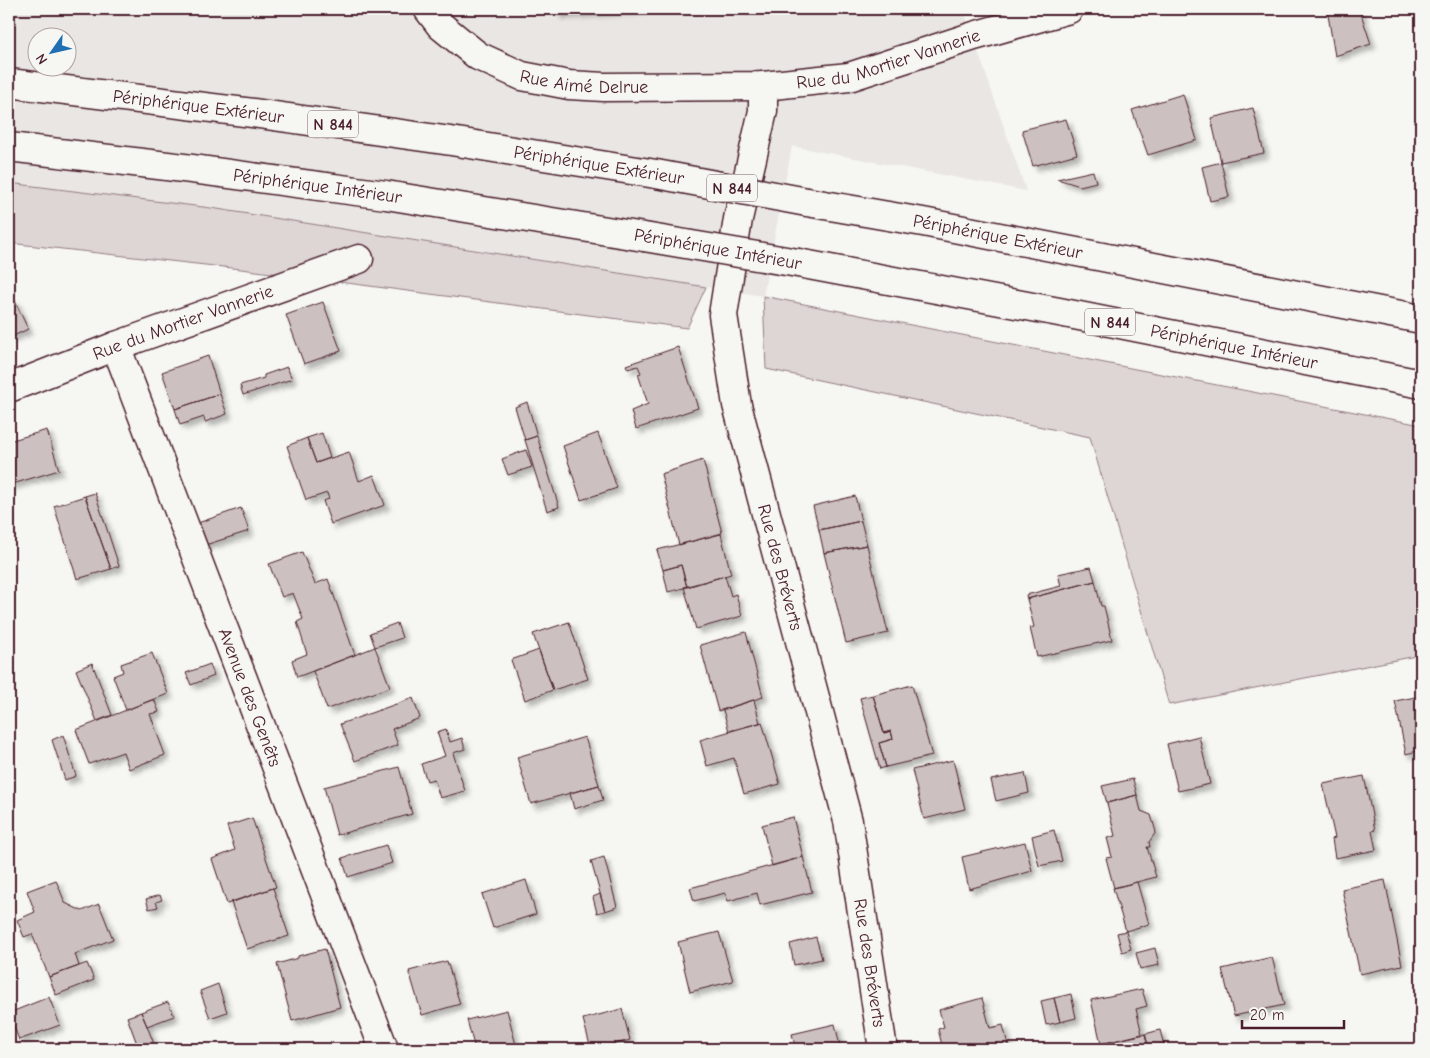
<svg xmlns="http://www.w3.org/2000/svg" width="1430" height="1058" font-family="'Comic Neue',sans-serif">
	<defs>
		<filter id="shadow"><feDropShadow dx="4.5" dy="4.5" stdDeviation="2.5" flood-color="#0004"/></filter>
	</defs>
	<rect width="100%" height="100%" fill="#f6f6f2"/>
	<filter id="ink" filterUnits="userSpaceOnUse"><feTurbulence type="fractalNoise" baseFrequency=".02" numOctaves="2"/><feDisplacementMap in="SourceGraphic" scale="10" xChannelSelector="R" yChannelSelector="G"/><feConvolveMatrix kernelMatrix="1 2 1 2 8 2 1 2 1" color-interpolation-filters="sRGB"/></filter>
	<g filter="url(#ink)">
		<!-- built -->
		<path fill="#e9e6e3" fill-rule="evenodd" d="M9,9h969l-13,5 61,177 -234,-45 -29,150 -552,-88 -202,-25zM38,38h30v30h-30z"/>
		<!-- green -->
		<path fill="#ddd6d5" stroke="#947a80" d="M9,183l202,25 495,79 -19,41 -446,-59 -232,-26z
			M763,296l658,129v230l-252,50 -79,-268 -324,-68z"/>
		<!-- building -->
		<path fill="#ccc1c0" stroke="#4a1f2b" filter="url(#shadow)" d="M555,9h88l-86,5z
			M1327,9h39l-6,2 11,33 -36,12z
			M1183,94l14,46 -49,15 -16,-45z
			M1253,108l11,45 -43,9 -10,-44z
			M1066,119l11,35 -44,12 -11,-36z
			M1221,162l8,35 -19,4 -8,-34z
			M1093,171l3,11 -16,4 -23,-7z
			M14,299l14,30 -19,9v-36z
			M323,302l18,49 -37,13 -18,-49z
			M678,347l20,61 -62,21 -5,-18 17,-7 -10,-30 3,-1 -3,-7 -10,3 -2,-4z
			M208,356l12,38 -45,15 -13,-37z
			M287,367l5,12 -49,16 -3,-10 24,-7v-3z
			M220,394l7,20 -22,8 -1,-5 -24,8 -5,-16z
			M527,402l10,34 -12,4 -10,-33z
			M47,430l12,40 -50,15v-44z
			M322,433l8,25 -14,5 -9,-25z
			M598,433l19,55 -36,12 -18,-54z
			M537,436l22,71 -12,4 -22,-71z
			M307,438l9,25 33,-11 10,29 15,-6 11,30 -54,19 -8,-23 6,-2 -2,-6 -21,7 -19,-54z
			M526,450l6,17 -24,8 -6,-16z
			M703,460l19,73 -43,12 -18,-71z
			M95,493l24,73 -8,3 -26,-73z
			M85,496l26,73 -34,10 -23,-73z
			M855,496l6,25 -42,9 -6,-24z
			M241,508l8,23 -50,16 -7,-22z
			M861,521l6,24 -43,8 -5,-23z
			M721,534l10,40 -44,13 -6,-22 -18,5 -6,-20z
			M867,545l21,88 -42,10 -22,-90z
			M302,552l13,32 13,-5 27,76 -58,22 -5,-17 15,-6 -10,-32 6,-3 -10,-26 -11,4 -13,-33z
			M681,565l6,22 -19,5 -5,-22z
			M1091,567l4,14 -68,18 -1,-4 35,-9 -3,-12z
			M725,576l6,20 5,-2 6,22 -46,13 -12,-42z
			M1095,581l6,25h3l8,34 -75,17 -7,-29 4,-1 -7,-28z
			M569,622l19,57 -35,11 -20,-56z
			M397,623l5,15 -27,9 -5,-14z
			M746,632l17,65 -45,14 -18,-66z
			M375,647l15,40 -63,22 -14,-38z
			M539,650l14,40 -28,10 -14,-40z
			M152,653l16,41 -42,16 -13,-34 10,-4 -2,-8z
			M92,663l20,52 -15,6 -21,-51z
			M210,664l4,12 -23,9 -5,-12z
			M912,685l20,71 -46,11 -7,-24 14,-4 -2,-8 -7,2 -11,-38z
			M873,695l11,38 7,-2 2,8 -14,4 7,24 -6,2 -20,-71z
			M1421,696v54l-15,4 -11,-53z
			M413,698l7,20 -28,11 6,16 -43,16 -15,-37z
			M154,699l5,13 -9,2 15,41 -36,14 -6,-17 -34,12 -13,-34z
			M754,700l6,23 -31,8 -6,-21z
			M762,722l18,62 -36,10 -10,-36 -27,8 -7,-26z
			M446,729l4,13 12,-4 3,11 -12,4 12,38 -25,7 -6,-19 -7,2 -6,-17 24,-8 -8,-24z
			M63,735l13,41 -11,4 -13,-40z
			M1199,736l11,48 -32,7 -11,-47z
			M585,737l14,48 -68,19 -14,-47z
			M953,760l12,49 -41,10 -12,-49z
			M399,767l13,47 -75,21 -13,-48z
			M1025,773l4,20 -33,8 -5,-21z
			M1364,776l11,54 -3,1 4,19 -41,8 -3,-19 3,-1 -12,-54z
			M1133,779l4,16 -30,8 -5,-17z
			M599,785l4,15 -29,9 -4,-16z
			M1137,795l4,16 10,4 5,17 -7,10 1,5h-3l9,30 -42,11 -8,-30 6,-1 -5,-19 8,-2 -8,-33z
			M793,817l10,40 -31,9 -10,-41z
			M252,818l24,69 -49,17 -15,-45 23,-9 -8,-24z
			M1054,830l8,31 -23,5 -7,-30z
			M1025,842l7,29 -63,18 -7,-32z
			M386,845l6,18 -44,14 -6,-19z
			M604,857l13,50 -12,4 -14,-50z
			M803,857l9,35 -52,13 -3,-12 -29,8 -3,-8 -31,8 -4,-13z
			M56,880l9,23 17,8 17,-7 14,35 -38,15 4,12 -30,11 -17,-43 -8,3 -7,-17 18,-8 -8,-21z
			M526,880l10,34 -43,14 -11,-34z
			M1385,880l17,85 -42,9 -18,-85z
			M1137,882l12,42 -23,7 -13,-43z
			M273,888l16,48 -42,13 -16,-47z
			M600,894l5,17 -8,2 -4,-16z
			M160,895l2,5 -6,2 2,5 -9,2 -3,-10z
			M1126,931l5,18 -9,3 -5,-19z
			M719,932l14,49 -43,11 -12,-50z
			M816,937l6,22 -28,6 -4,-21z
			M1155,948l4,17 -19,4 -4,-16z
			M325,949l15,58 -48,14 -15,-57 21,-6v-2z
			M1272,957l12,48 -50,11 -12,-47z
			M447,961l13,43 -38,11 -13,-44z
			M87,963l7,17 -38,15 -7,-18z
			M218,984l9,28 -17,6 -10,-27z
			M1142,989l5,17 -11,3 6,25 -41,10 -10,-44z
			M1071,994l5,24 -16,4 -6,-24z
			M49,997l11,28 -41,15 -10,-27z
			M982,998l8,30 13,-3 6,24h-66l-5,-20 6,-2 -5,-17z
			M1054,998l6,24 -14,3 -5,-24z
			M168,1002l6,14 -27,10 -6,-14z
			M622,1009l8,31 -33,9h-6l-8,-30z
			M507,1010l10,39h-42l-8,-29z
			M141,1012l6,14 9,23h-17l-12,-32z
			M835,1024l5,22 -6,3h-38l-4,-15z
			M1160,1030l5,19h-16l-4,-15z
			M1145,1034l4,15h-47l-1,-5z"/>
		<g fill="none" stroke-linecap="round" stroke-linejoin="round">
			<!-- minor casing -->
			<g stroke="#4a1f2b" stroke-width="31">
				<g id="minor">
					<path id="s1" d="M428,9l13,17 37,30 44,20 47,9 35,2 159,-1 86,-9 125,-41 95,-27"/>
					<path id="s2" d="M763,86v25l-25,108 -15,96 14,90 111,416 35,228"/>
					<path id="s3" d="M116,346l268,703"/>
					<path id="s4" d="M9,388l107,-42 243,-87"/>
				</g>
			</g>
			<!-- trunk casing -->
			<g stroke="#4a1f2b" stroke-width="31">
				<g id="trunk">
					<path id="s5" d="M9,83l244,30 198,28 205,33"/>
					<path id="s6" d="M9,147l183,22 194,26 258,42"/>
					<path id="s7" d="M807,202l116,20 498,97"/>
					<path id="s8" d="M798,263l261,49 362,72"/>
				</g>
			</g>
			<!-- minor -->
			<use href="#minor" stroke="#f6f6f2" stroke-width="28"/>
			<!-- trunk -->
			<use href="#trunk" stroke="#f6f6f2" stroke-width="28"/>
			<!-- trunk-bridge casing -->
			<g stroke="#4a1f2b" stroke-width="31" stroke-linecap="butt">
				<path id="trunk-bridge" d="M656,174l151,28
					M644,237l154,26"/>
			</g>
			<!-- trunk-bridge -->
			<use href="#trunk-bridge" stroke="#f6f6f2" stroke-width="28"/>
		</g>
	</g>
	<g text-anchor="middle" stroke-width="5" stroke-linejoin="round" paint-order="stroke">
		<!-- shield labels -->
		<g fill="#f6f6f2" stroke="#7e6067" stroke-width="1">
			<rect x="308" y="110.5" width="50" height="27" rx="4"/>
			<rect x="707" y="174.5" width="50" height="27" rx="4"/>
			<rect x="1085" y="308.5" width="50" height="27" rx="4"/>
		</g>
		<g font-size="16" font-weight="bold" fill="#4a1f2b">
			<text x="333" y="130">N 844</text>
			<text x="732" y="194">N 844</text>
			<text x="1110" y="328">N 844</text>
		</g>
		<!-- street labels -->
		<g font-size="18" fill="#4a1f2b" stroke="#f6f6f2">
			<text dy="6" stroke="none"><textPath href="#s1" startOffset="488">Rue du Mortier Vannerie</textPath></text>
			<text dy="6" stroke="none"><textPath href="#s1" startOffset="180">Rue Aimé Delrue</textPath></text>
			<text dy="6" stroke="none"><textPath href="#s5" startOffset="191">Périphérique Extérieur</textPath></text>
			<text transform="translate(599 165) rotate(9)" y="6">Périphérique Extérieur</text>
			<text dy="6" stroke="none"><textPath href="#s6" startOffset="311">Périphérique Intérieur</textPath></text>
			<text dy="6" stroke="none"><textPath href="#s7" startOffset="194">Périphérique Extérieur</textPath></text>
			<text transform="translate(718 249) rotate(10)" y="6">Périphérique Intérieur</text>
			<text dy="6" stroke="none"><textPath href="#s4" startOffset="186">Rue du Mortier Vannerie</textPath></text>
			<text dy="6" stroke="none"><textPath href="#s8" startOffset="444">Périphérique Intérieur</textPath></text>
			<text dy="6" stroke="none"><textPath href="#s2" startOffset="492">Rue des Bréverts</textPath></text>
			<text dy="6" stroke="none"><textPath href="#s3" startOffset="376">Avenue des Genêts</textPath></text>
			<text dy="6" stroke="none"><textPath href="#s2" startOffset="898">Rue des Bréverts</textPath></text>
		</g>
	</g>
	<!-- margin -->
	<rect width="1430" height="1058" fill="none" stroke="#f6f6f2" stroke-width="30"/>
	<rect x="15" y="15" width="1400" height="1028" fill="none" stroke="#4a1f2b" stroke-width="2" filter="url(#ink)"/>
	<!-- north arrow -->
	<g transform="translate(52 52) rotate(236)"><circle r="24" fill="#f6f6f2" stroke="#b1a0a2"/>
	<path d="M0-4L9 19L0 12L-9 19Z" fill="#1f6fb2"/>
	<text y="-8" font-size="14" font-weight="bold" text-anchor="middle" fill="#4a1f2b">N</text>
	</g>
	<!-- scale -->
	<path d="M1242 1020v8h102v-8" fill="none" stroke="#4a1f2b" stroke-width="2.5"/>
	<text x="1250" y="1020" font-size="15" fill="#4a1f2b" stroke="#f6f6f2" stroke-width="4" paint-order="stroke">20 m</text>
</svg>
